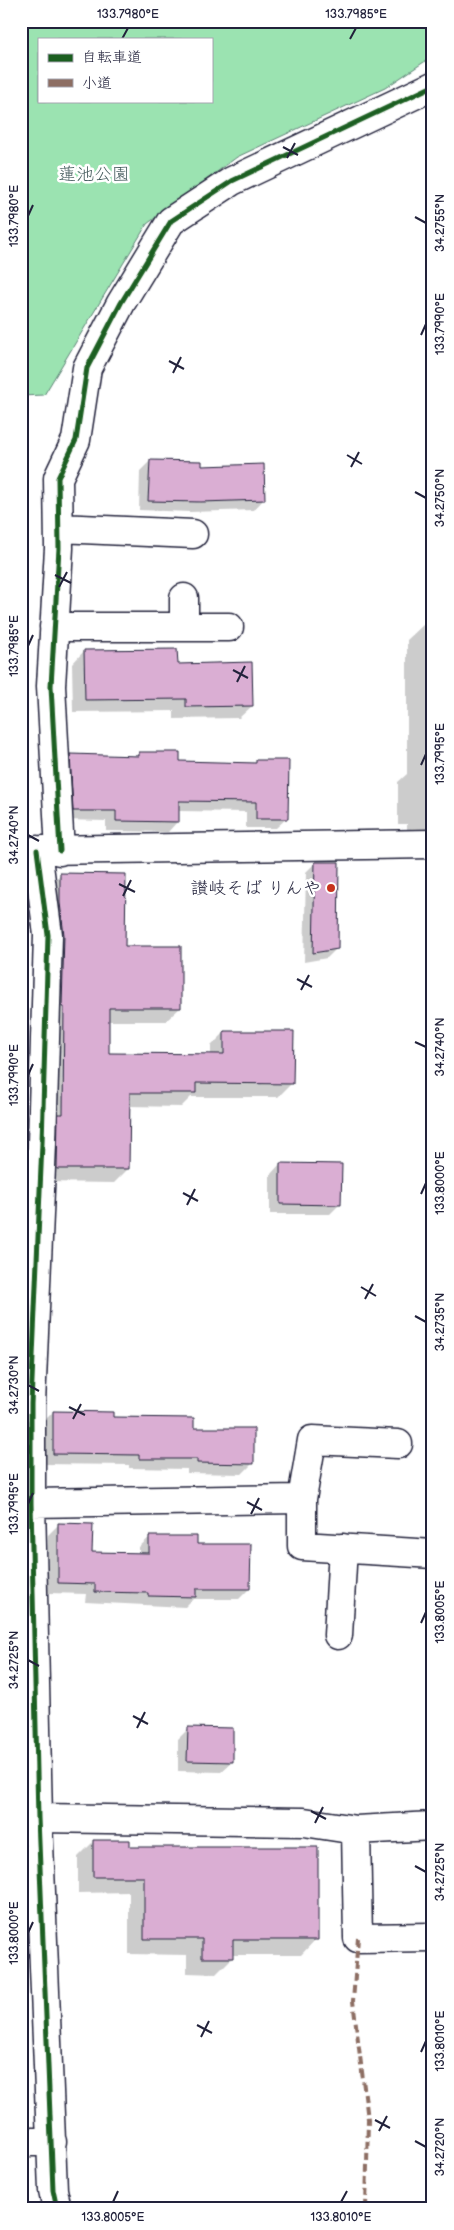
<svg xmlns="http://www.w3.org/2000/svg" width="454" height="2230" font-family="'Balsamiq Sans','Klee One',sans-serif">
	<rect width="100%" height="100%" fill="#fff"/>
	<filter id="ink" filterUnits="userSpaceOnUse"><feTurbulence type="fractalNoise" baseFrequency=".02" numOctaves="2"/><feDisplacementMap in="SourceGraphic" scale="10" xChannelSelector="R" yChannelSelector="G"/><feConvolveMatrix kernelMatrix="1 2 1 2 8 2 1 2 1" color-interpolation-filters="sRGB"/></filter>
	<g filter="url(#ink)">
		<!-- green -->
		<path fill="#9be3b1" stroke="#5e8276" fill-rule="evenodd" d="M21,21h412v35l-48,32 -148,69 -90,67 -103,171 -23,1zM39,39h172v62h-172z"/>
		<!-- shadow -->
		<path fill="#0003" d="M150,461l51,6 63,32 -10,11 -64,2 -51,-2 1,-39z
			M423,625h10v225l-26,-6v-20h-9v-42l9,-8v-134z
			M84,651l168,55 -13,12 -65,1v-8l-101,1 -1,-48z
			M140,753l39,10 76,1 2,-3 30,57 -11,10h-30v-16l-68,-1v10l-10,11 -62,-1v-10l-42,-1 -3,-54 10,-10 65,1z
			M315,863l21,86 -9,9 -23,4 2,-90z
			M60,875l120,133 -14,13h-58v34h103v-9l14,-14 67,51 -14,14h-87l-10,10 -53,-1v63l-14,14 -71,-1 3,-294z
			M280,1164l60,40 -10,10h-60v-39z
			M53,1412l140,17 59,35 -10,10 -55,-1v-4l-58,-1v-3l-86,-1v-42z
			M58,1525l33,28 48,1v-7l11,-10 99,52 -10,10h-46l-8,8 -100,-5 1,-8 -38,-1v-58z
			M188,1729l44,33 -11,10 -43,-1v-32z
			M94,1841l35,7 187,91 -15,16h-69v3l-16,16 -29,-1v-18l-58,-1v-62l-51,1v-36z"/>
		<!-- building -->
		<path fill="#daaed3" stroke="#22223b" d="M150,460l52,1v5l62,-2 1,36 -64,2 -53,-1z
			M177,649l1,15 74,-2 1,44 -67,1v-8l-101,1 -1,-50z
			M139,752h41v9l76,2v-3h33l-1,59h-32v-17l-77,-1v21l-63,-1v-10h-43l-3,-57 69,2z
			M315,862h24l-1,87 -25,4z
			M60,873l66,1 -1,72h56v62h-72v45l115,1v-23h70l-1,53 -97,-1v10h-66l-1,76h-72l1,-55h5l1,-107h-2l2,-72 -4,-32z
			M280,1163l62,1 -1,41 -61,-1z
			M53,1411l60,1v5l81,1v10h60v36l-57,-1v-4h-58v-4l-86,-1z
			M58,1523l35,1 -1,28 57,1v-17h48v8h54l-1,45h-54v8l-48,-1v-3l-53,-1v-8l-37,-1z
			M188,1727l45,1v34l-46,-1z
			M93,1840h37v7h188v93h-85v18h-31v-19h-58v-62h-51z"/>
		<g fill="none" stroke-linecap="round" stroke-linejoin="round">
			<!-- minor casing -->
			<g stroke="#22223b" stroke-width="31">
				<path id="minor" d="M59,528l134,6
					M54,627h175
					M184,627v-29
					M37,850l11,85 -6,208 -11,261v99l7,315 15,372 4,19
					M43,850l390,-6
					M60,851l-9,-165 8,-138 -1,-70 18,-38 11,-72 34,-65 50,-82 61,-40 201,-95
					M302,1499l10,-59 86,4
					M31,1503l271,-4v47l131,8
					M338,1635l5,-87
					M38,1818l266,4 52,8 77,-4
					M356,1830l2,108 75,-1
					M21,2142h31"/>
			</g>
			<!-- minor -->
			<use href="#minor" stroke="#fff" stroke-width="28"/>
			<!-- quiet -->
			<path stroke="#8d6e63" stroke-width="4" stroke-dasharray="8 4" stroke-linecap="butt" d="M358,1938l-5,63 15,118 -2,90"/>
			<!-- cycleway casing -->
			<g stroke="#fff" stroke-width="8">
				<path id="cycleway" d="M37,850l11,85 -6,208 -11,261v99l7,315 15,372 4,19
					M60,851l-9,-165 8,-138 -1,-70 18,-38 11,-72 34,-65 50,-82 61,-40 201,-95"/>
			</g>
			<!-- cycleway -->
			<use href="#cycleway" stroke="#1b5e20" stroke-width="5"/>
		</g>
	</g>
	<!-- ticks -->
	<path fill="none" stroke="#22223b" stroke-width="2" d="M122,39l6,-11M350,39l6,-11M283,147l15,8M287,158l8,-15M28,216l5,-11M415,217l11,6M421,335l5,-11M169,361l15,8M173,373l8,-16M347,455l15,9M351,467l8,-15M415,492l11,6M55,575l16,8M59,587l8,-15M28,646l5,-11M233,670l15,8M237,682l8,-16M421,765l5,-11M28,835l11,6M119,884l16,8M123,896l8,-16M297,979l15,8M301,990l8,-15M415,1042l11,5M28,1075l5,-11M183,1193l15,8M421,1194l5,-11M187,1205l8,-16M361,1287l15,9M365,1299l8,-15M415,1316l11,6M28,1385l11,6M69,1407l16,8M73,1419l8,-15M247,1502l15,8M28,1504l5,-11M251,1514l8,-16M421,1623l5,-11M28,1660l11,6M133,1716l15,8M137,1728l8,-16M311,1811l15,8M315,1823l8,-16M415,1866l11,6M28,1933l5,-11M197,2025l15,8M201,2037l8,-16M421,2052l5,-11M375,2120l15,8M379,2131l8,-15M415,2141l11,6M113,2202l5,-11M341,2202l6,-11"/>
	<!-- markers -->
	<circle fill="#c8321e" stroke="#fff" stroke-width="2" cx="331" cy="888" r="5"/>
	<g text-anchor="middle" stroke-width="5" stroke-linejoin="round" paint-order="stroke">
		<!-- park labels -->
		<g font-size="18" fill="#465c5e" stroke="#fff">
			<text x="94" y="180">蓮池公園</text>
		</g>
		<!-- poi labels -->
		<g font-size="18" fill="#22223b" stroke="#fff" text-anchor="end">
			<text x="321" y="894">讃岐そば りんや</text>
		</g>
	</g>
	<!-- margin -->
	<rect width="454" height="2230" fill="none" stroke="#fff" stroke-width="55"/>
	<!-- legend -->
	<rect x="38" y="38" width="175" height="65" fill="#ffffff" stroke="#a7a7b1"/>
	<rect x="48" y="54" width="25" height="8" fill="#1b5e20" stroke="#a7a7b1"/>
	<text x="82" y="62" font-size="15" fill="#22223b">自転車道</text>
	<rect x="48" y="79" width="25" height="8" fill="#8d6e63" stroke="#a7a7b1"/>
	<text x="82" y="88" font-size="15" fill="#22223b">小道</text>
	<rect x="28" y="28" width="398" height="2174" fill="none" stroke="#22223b" stroke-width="2"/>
	<g font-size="12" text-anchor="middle" fill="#22223b">
		<text x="128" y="18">133.7980°E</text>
		<text x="356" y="18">133.7985°E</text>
		<text transform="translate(14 216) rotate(-90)" y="4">133.7980°E</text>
		<text transform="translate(440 223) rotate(-90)" y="4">34.2755°N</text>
		<text transform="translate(440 324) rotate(-90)" y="4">133.7990°E</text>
		<text transform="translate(440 498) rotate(-90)" y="4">34.2750°N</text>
		<text transform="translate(14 646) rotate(-90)" y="4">133.7985°E</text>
		<text transform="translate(440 754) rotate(-90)" y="4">133.7995°E</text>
		<text transform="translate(14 835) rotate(-90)" y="4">34.2740°N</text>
		<text transform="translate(440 1047) rotate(-90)" y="4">34.2740°N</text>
		<text transform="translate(14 1075) rotate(-90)" y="4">133.7990°E</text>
		<text transform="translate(440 1183) rotate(-90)" y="4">133.8000°E</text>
		<text transform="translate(440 1322) rotate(-90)" y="4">34.2735°N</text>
		<text transform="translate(14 1385) rotate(-90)" y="4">34.2730°N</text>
		<text transform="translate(14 1504) rotate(-90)" y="4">133.7995°E</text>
		<text transform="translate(440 1612) rotate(-90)" y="4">133.8005°E</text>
		<text transform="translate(14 1660) rotate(-90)" y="4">34.2725°N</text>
		<text transform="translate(440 1872) rotate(-90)" y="4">34.2725°N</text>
		<text transform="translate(14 1933) rotate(-90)" y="4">133.8000°E</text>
		<text transform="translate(440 2041) rotate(-90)" y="4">133.8010°E</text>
		<text transform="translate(440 2147) rotate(-90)" y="4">34.2720°N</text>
		<text x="113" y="2221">133.8005°E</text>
		<text x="341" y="2221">133.8010°E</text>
	</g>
</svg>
